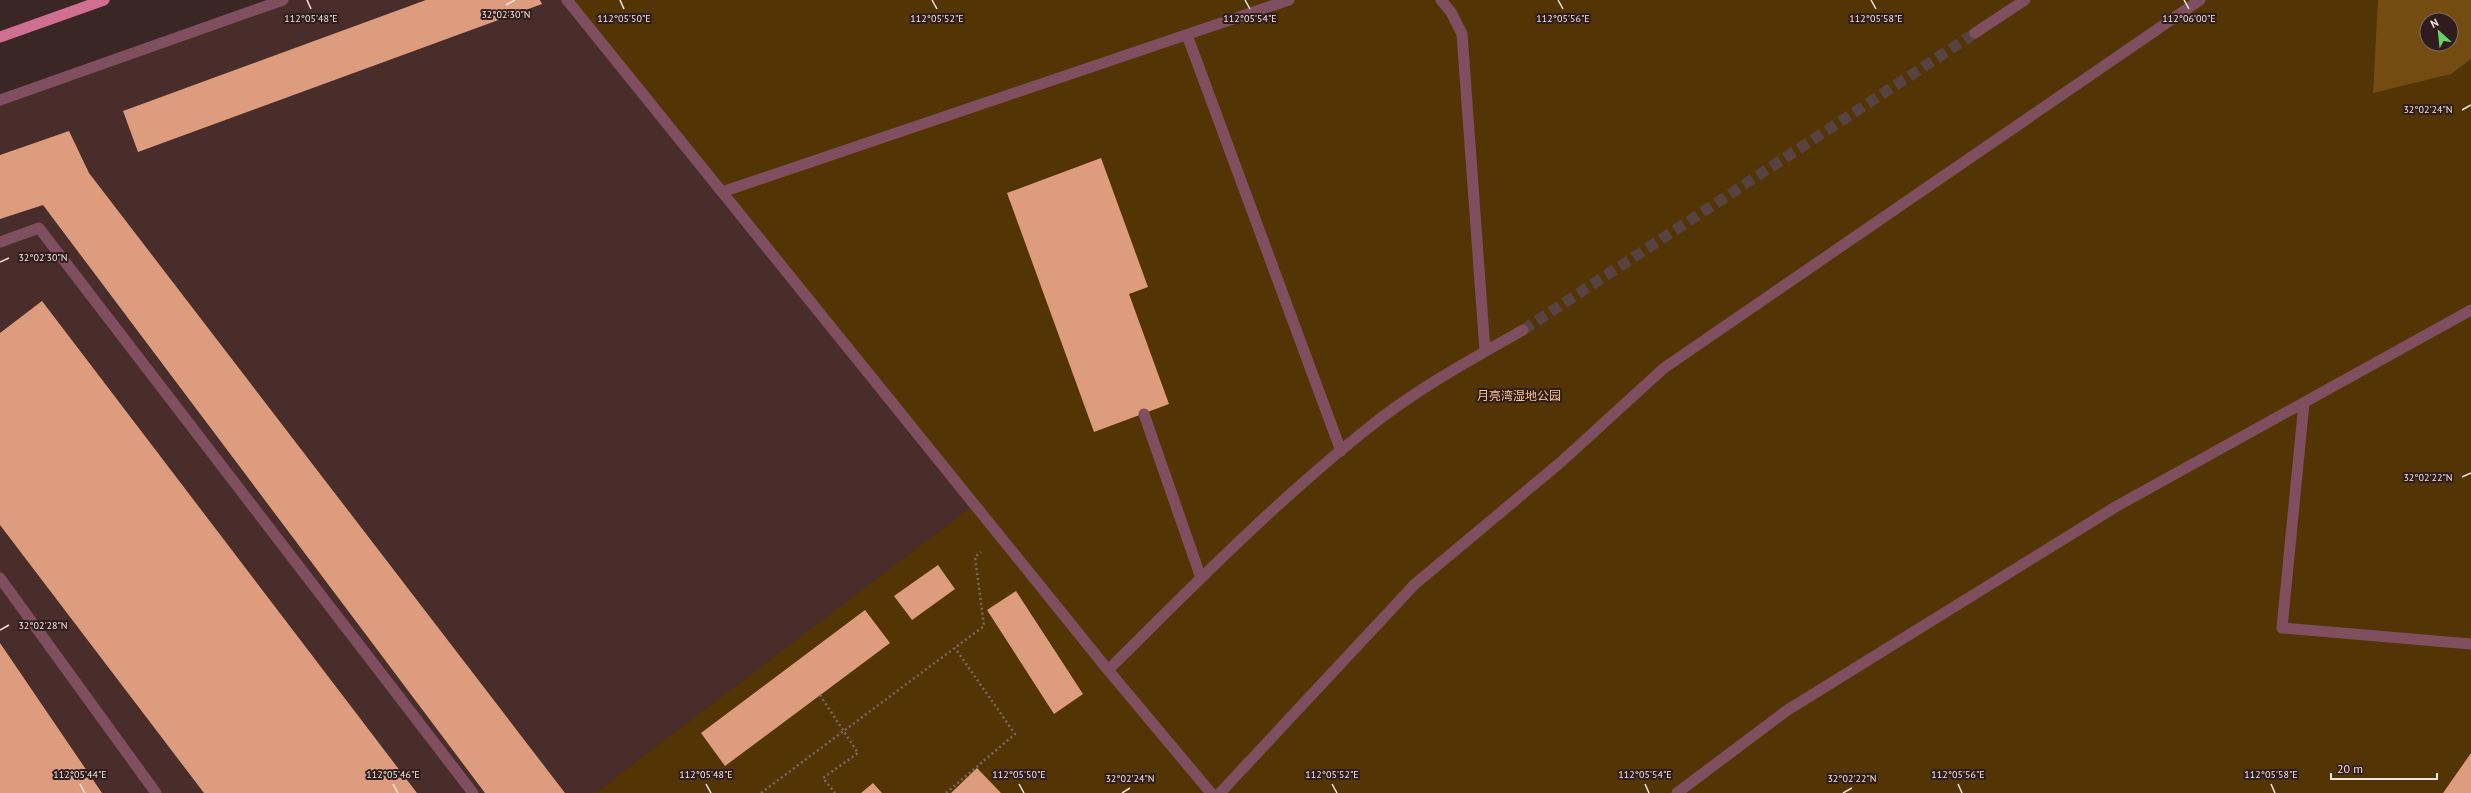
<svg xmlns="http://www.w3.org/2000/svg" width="2471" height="793" font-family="'PT Sans','Noto Sans SC',sans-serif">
	<rect width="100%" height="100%" fill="#3a2625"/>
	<!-- built -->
	<path fill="#492d2b" d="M278,0h289l408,505 -380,288h-595v-695z"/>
	<!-- green -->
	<path fill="#533405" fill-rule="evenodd" d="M567,0h1904v793h-1876l379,-288zM2427,20h24v24h-24z"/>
	<!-- forest -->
	<path fill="#744c11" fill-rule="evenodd" d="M2378,0h93v59l-20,15 -78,19zM2427,20h24v24h-24z"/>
	<!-- building -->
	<path fill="#dd9c7d" d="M426,0h114l2,4 -404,148 -15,-41z
		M69,131l20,42 476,620h-80l-442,-588 -43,14v-64z
		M1101,158l47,129 -19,7 40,110 -75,28 -87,-239z
		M42,301l375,492h-213l-204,-268v-192z
		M938,565l17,24 -43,31 -18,-24z
		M1016,591l67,103 -29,20 -67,-104z
		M865,610l25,33 -165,123 -24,-33z
		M0,643l102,150h-102z
		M2471,753v40h-28z
		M977,768l24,25h-50z
		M873,783l9,10h-21z"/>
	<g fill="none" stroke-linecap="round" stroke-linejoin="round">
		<!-- minor-tunnel -->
		<path stroke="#564342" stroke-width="11" stroke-dasharray="11 5.5" stroke-linecap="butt" d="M1523,330l452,-297"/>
		<!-- path -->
		<path stroke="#7b6968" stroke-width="2.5" stroke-dasharray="2 3" stroke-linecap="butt" d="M820,695l38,58 -35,25 12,15
			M761,793l223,-167 -9,-69 6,-5
			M946,793l69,-59 -60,-86"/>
		<!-- service -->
		<path stroke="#7f4f5f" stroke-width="11" d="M1441,0l10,12 11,22 23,317
			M1187,35l154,416
			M722,192l567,-192
			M0,242l39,-14 434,565
			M2304,403l-22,225 189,16
			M1144,414l57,164
			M0,578l156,215
			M1677,793l109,-82 331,-205 354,-196"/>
		<!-- minor -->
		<path stroke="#7f4f5f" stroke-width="11" d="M567,0l541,670c84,-83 167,-168 259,-241 48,-39 103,-69 156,-99
			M1975,33l50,-33
			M1108,670l103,123"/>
		<!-- tertiary -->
		<path stroke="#7f4f5f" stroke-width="11" d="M0,100l283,-100
			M1220,793l195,-209 146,-122 103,-94 536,-368"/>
		<!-- primary -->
		<path stroke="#cf6f92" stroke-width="11" d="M0,37l104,-37"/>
	</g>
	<!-- ticks -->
	<path fill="none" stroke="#f4e5e4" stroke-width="1.5" d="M307,0l4,9M620,0l4,9M932,0l5,9M1245,0l5,9M1558,0l5,9M1871,0l5,9M2184,0l5,9M506,5l9,-5M2462,110l9,-5M0,262l9,-4M2462,477l9,-4M0,630l9,-5M80,784l5,9M393,784l5,9M706,784l5,9M1019,784l5,9M1332,784l5,9M1645,784l4,9M1958,784l4,9M2271,784l4,9M1122,793l8,-5M1843,793l9,-5"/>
	<g text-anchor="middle" stroke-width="4" stroke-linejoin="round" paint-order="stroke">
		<!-- park labels -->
		<g font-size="12" fill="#f8c68b" stroke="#301c1b">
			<text x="1519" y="400">月亮湾湿地公园</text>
		</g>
	</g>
	<g font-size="10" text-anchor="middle" fill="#f4e5e4" stroke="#301c1b" stroke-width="4" stroke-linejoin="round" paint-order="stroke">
		<text x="506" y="18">32°02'30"N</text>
		<text x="311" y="22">112°05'48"E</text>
		<text x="624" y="22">112°05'50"E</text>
		<text x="937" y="22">112°05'52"E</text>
		<text x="1250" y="22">112°05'54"E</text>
		<text x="1563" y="22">112°05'56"E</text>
		<text x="1876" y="22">112°05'58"E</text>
		<text x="2189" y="22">112°06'00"E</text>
		<text x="2428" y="113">32°02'24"N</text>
		<text x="43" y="261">32°02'30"N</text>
		<text x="2428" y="481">32°02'22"N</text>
		<text x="43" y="629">32°02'28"N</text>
		<text x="80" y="778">112°05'44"E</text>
		<text x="393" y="778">112°05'46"E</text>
		<text x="706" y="778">112°05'48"E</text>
		<text x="1019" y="778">112°05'50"E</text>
		<text x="1332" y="778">112°05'52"E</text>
		<text x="1645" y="778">112°05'54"E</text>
		<text x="1958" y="778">112°05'56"E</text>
		<text x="2271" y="778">112°05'58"E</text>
		<text x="1130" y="782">32°02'24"N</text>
		<text x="1852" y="782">32°02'22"N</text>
	</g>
	<!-- north arrow -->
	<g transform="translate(2439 32) rotate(333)"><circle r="19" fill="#301c1b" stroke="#7e6c6b"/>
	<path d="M0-3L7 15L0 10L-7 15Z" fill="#66d466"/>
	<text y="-6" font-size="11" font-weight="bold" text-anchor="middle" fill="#f4e5e4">N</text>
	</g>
	<!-- scale -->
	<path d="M2331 773v6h106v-6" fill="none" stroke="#f4e5e4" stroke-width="2"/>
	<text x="2337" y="773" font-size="12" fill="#f4e5e4" stroke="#301c1b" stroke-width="3" paint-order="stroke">20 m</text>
</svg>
